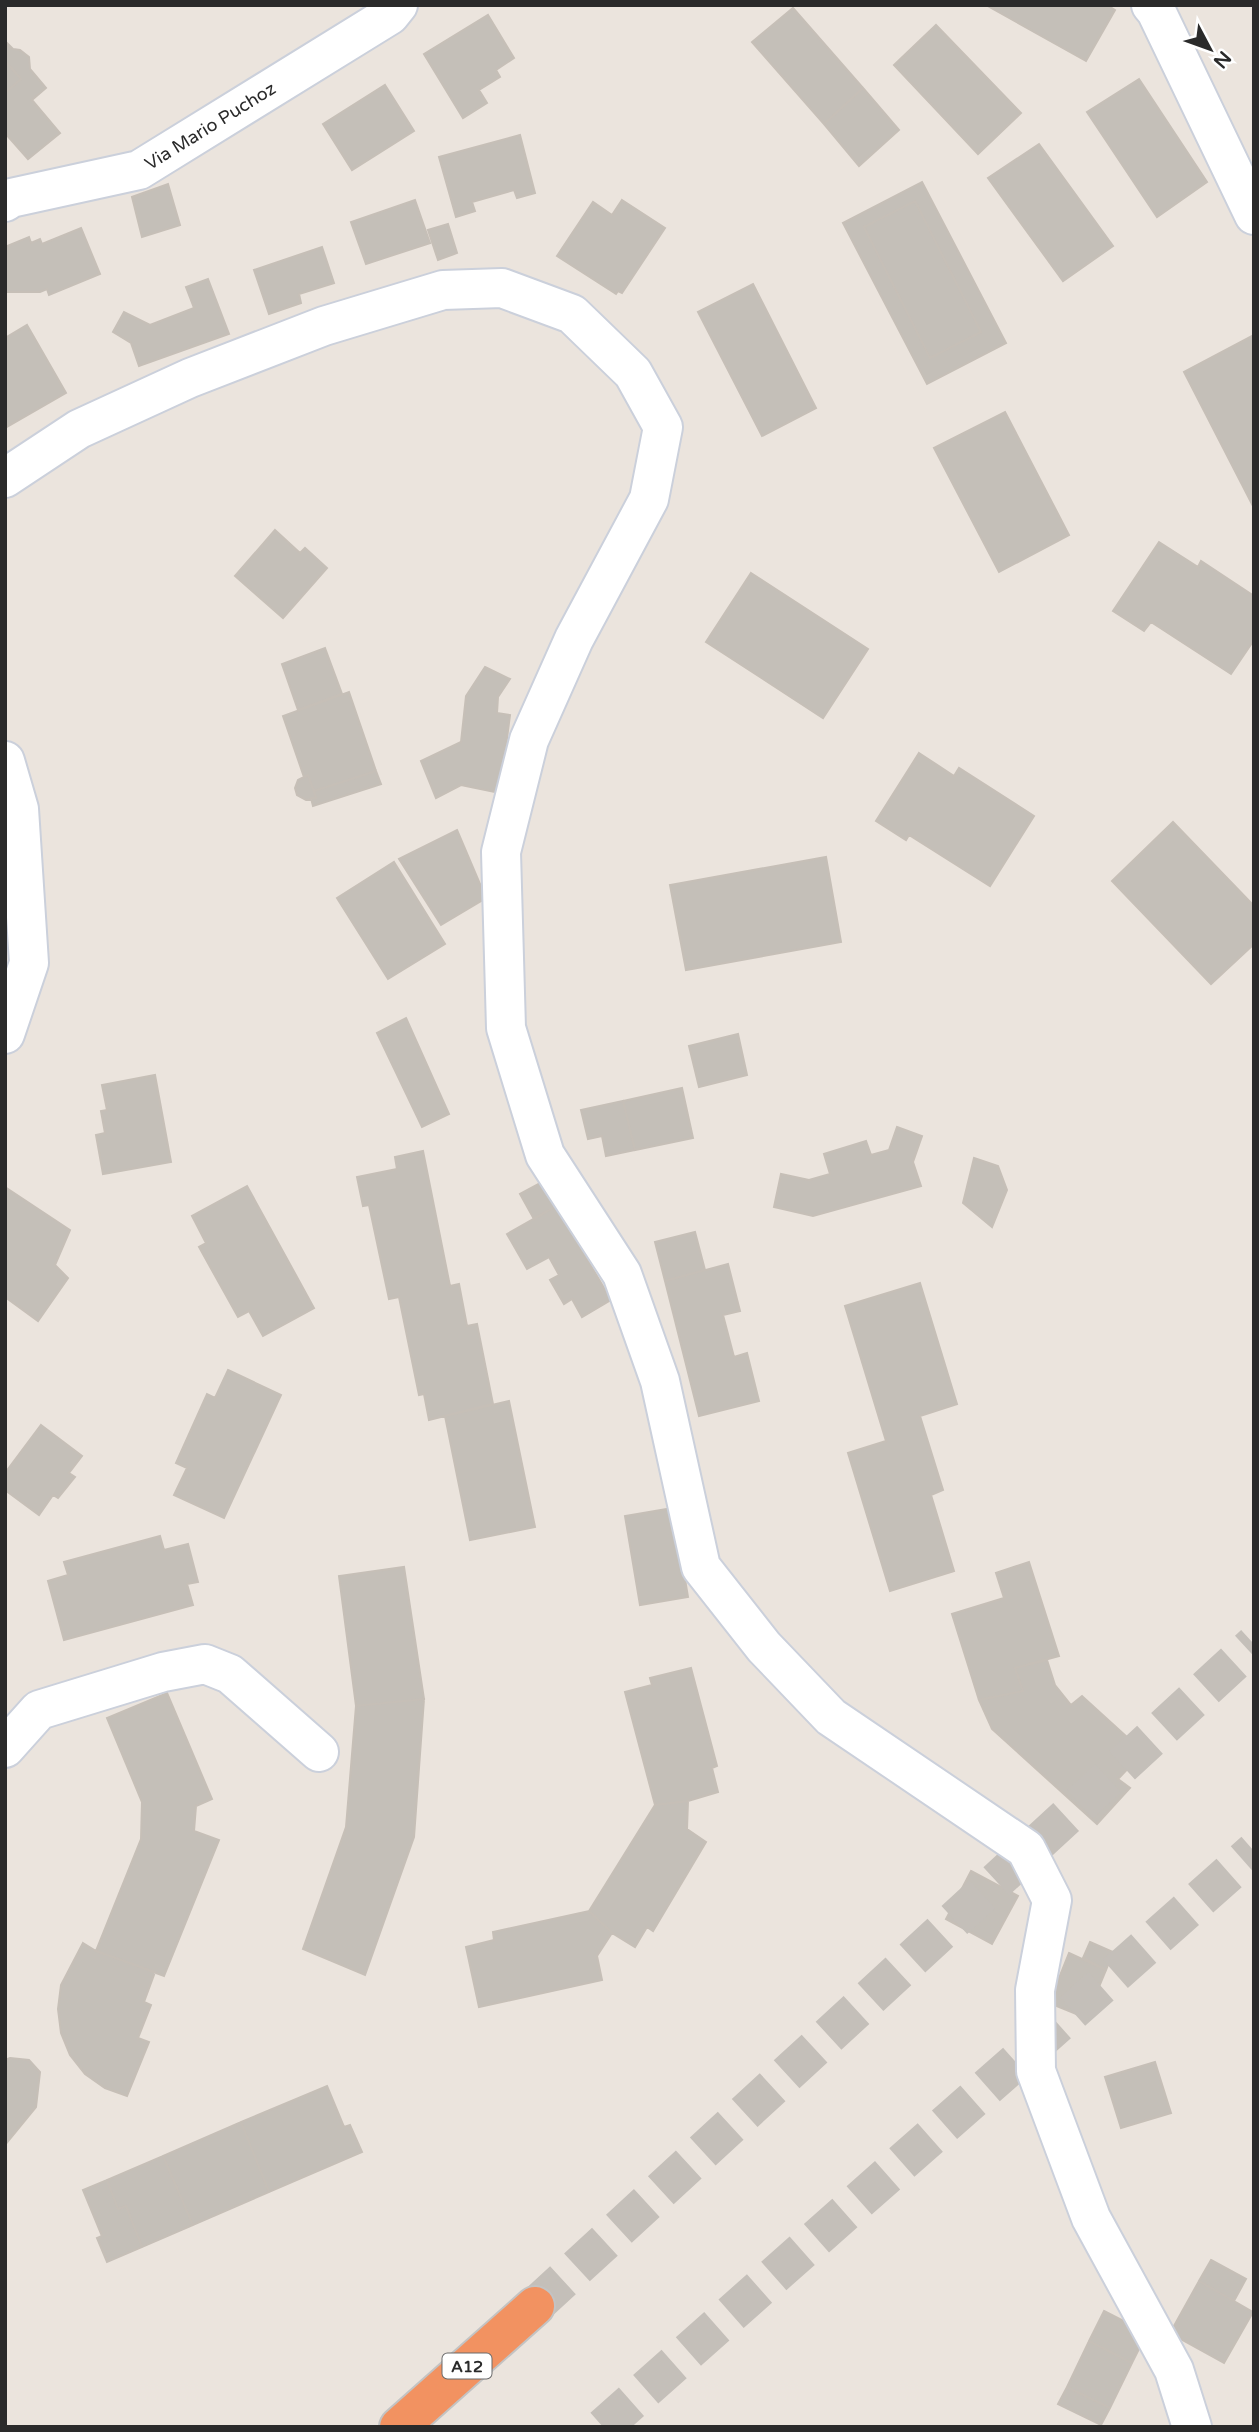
<svg xmlns="http://www.w3.org/2000/svg" width="1259" height="2432" font-family="'Varela Round',sans-serif">
	<rect width="100%" height="100%" fill="#ebe4dd"/>
	<!-- building -->
	<path fill="#c4bfb8" stroke="#c6bfb7" stroke-width="2" fill-rule="evenodd" d="M986,5h121l8,5 -29,51z
		M793,8l70,80 -39,36 -72,-82z
		M488,15l26,43 -18,12 4,7 -21,13 8,13 -24,15 -39,-64z
		M936,25l85,88 -43,41 -84,-89z
		M5,41l8,8 7,1 9,7 1,12 16,19 -14,12 28,33 -32,26 -23,-26v-40l16,-14 -16,-18z
		M5,61l16,18 -16,14z
		M1139,79l68,103 -50,35 -70,-105z
		M385,85l29,46 -62,39 -29,-46z
		M863,88l36,42 -40,36 -35,-42z
		M520,135l15,58 -18,5 -3,-8 -42,12 3,9 -19,6 -17,-60z
		M1039,144l74,102 -50,35 -75,-103z
		M922,182l84,161 -79,41 -84,-161zM915,201l66,131 -51,26 -66,-131z
		M168,184l12,41 -38,12 -10,-40z
		M415,200l15,43 -64,21 -15,-42z
		M622,200l43,28 -43,65 -4,-2 -2,3 -59,-38 36,-54 19,13z
		M915,201l66,131 -51,26 -66,-131z
		M448,224l9,29 -19,7 -10,-30z
		M81,228l19,46 -51,21 -2,-6 -7,3h-35v-45l24,-10 2,6 9,-4 2,5z
		M322,247l12,36 -35,11 2,9 -32,11 -15,-44z
		M208,279l21,55 -90,32 -8,-23 -18,-11 11,-20 26,13 44,-17 -8,-21z
		M753,284l63,124 -54,28 -64,-124z
		M27,325l39,68 -61,35v-90z
		M1254,335v173l-70,-136z
		M1005,412l64,123 -70,37 -65,-124z
		M275,530l25,23 5,-5 22,20 -44,50 -48,-42z
		M1159,542l39,25 3,-6 53,35v44l-23,34 -80,-52 -7,9 -31,-20z
		M751,573l117,76 -45,69 -117,-76z
		M325,648l17,46 -44,16 -16,-46z
		M485,667l25,12 -12,18 -1,16 13,2 -10,78 -39,-8 -25,13 -15,-37 40,-19 5,-46z
		M349,692l27,79 -62,20 -6,-16 -4,2 -21,-61z
		M919,753l35,23 5,-8 75,48 -44,70 -81,-51 -3,5 -30,-19z
		M376,771l5,13 -68,22 -2,-8h5l-2,-7z
		M308,775l8,23 -10,2 -9,-5 -2,-7 3,-8z
		M1173,822l81,84v38l-43,40 -99,-103z
		M457,830l29,68 -45,27 -42,-66z
		M826,857l15,85 -155,28 -16,-85z
		M394,862l51,82 -57,35 -51,-81z
		M406,1018l43,96 -27,13 -45,-94z
		M738,1034l9,41 -48,12 -10,-41z
		M155,1075l16,87 -68,12 -7,-39 9,-2 -4,-22 6,-1 -5,-25z
		M682,1088l11,50 -58,12 -12,-49z
		M623,1101l12,49 -29,6 -4,-20 -14,3 -7,-29z
		M897,1127l25,9 -9,26 8,24 -108,30 -39,-9 7,-33 28,6 21,-6 -6,-20 42,-13 5,14 18,-5z
		M423,1151l27,135 9,-2 8,42 10,-2 16,80 -64,16 -5,-26 -5,1 -20,-98 -10,2 -20,-94 -6,1 -6,-29 40,-8 -2,-12z
		M974,1158l24,8 9,24 -15,37 -29,-24z
		M542,1182l14,24 -22,13 -14,-25z
		M247,1186l67,122 -51,28 -14,-25 -11,6 -39,-70 7,-4 -14,-27z
		M5,1187l65,43 -15,35 13,13 -30,43 -33,-24z
		M556,1206l55,94 -29,17 -10,-18 -8,5 -14,-24 9,-5 -10,-18 -22,12 -20,-35z
		M695,1232l10,38 -40,11 -10,-39z
		M728,1264l12,47 -17,4 11,42 13,-4 12,48 -60,15 -34,-135z
		M920,1283l37,121 -37,12 23,74 -12,5 23,76 -64,20 -42,-138 38,-12 -41,-135z
		M228,1370l53,25 -57,123 -50,-23 13,-27 -11,-5 31,-69 8,4z
		M509,1401l26,126 -65,13 -25,-124z
		M41,1425l41,31 -13,17 6,4 -17,21 -5,-3 -14,20 -34,-25v-17z
		M673,1508l15,89 -48,8 -15,-89z
		M160,1536l4,14 24,-6 10,38 -11,2 6,21 -129,35 -16,-59 20,-6 -4,-13z
		M1029,1562l30,94 -44,12 8,23 -44,9 -27,-86 52,-16 -8,-25z
		M404,1567l20,132 -68,7 -17,-130z
		M1047,1660l8,25 16,20 11,-9 45,41 -9,9 17,15 -17,18 12,9 -33,36 -105,-95 -13,-29 44,-9 -8,-23z
		M691,1668l26,98 -5,2 6,24 -30,9 -33,4 -30,-113 27,-7 -2,-7z
		M167,1693l45,106 -16,7 -2,25 25,9 -55,136 -68,-25 45,-112 1,-37 -35,-84z
		M424,1699l-10,138 -49,138 -62,-26 43,-122 10,-121z
		M688,1801l-1,28 19,13 -53,89 -6,-4 -12,20 -23,-14 -23,-22 66,-106z
		M971,1871l47,25 -26,48 -46,-25z
		M589,1911l23,22 -15,23 5,24 -123,27 -13,-60 28,-7 -1,-8z
		M1090,1942l23,10 -7,18 -23,-12z
		M83,1943l13,8 59,21 -11,30 7,3 -13,33 11,4 -22,54 -22,-8 -20,-14 -15,-19 -9,-22 -3,-24 3,-24z
		M1069,1953l37,17 -20,48 -37,-15z
		M10,2058l19,2 11,12 -4,35 -31,38v-85z
		M1155,2062l16,51 -50,15 -16,-51z
		M327,2086l17,41 6,-2 12,27 -93,40 -28,-70z
		M241,2122l28,70 -76,33 -30,-69z
		M163,2156l30,69 -51,22 -16,-41 -8,3 -11,-29z
		M107,2180l11,29 8,-3 16,41 -35,15 -10,-24 5,-2 -19,-46z
		M1211,2260l35,19 -12,22 -35,-20z
		M1199,2281l54,31 -29,51 -54,-30z
		M1104,2311l43,22 -15,30 -43,-22z
		M1089,2341l43,22 -22,45 -43,-21z
		M1067,2387l43,21 -9,17 -43,-21z"/>
	<g fill="none" stroke-linecap="round" stroke-linejoin="round">
		<!-- highway-tunnel -->
		<path stroke="#c4bfb9" stroke-width="38" stroke-dasharray="38 19" stroke-linecap="butt" d="M535,2306l719,-662
			M603,2427l651,-576"/>
		<!-- minor casing -->
		<g stroke="#cbd0db" stroke-width="42">
			<g id="minor">
				<path d="M1151,5l5,6 98,204"/>
				<path id="s1" d="M5,202l6,-4 128,-28 251,-155 8,-10"/>
				<path d="M5,478l74,-49 111,-51 134,-52 119,-36 59,-2 70,26 61,59 30,54 -14,72 -75,140 -45,101 -28,112 5,176 39,127 77,119 38,107 41,186 63,80 67,70 195,132 26,51 -17,90 1,81 55,147 83,152 18,57"/>
				<path d="M5,761l14,48 10,154 -24,71"/>
				<path d="M5,1748l34,-38 124,-38 42,-8 25,10 89,78"/>
			</g>
		</g>
		<!-- highway casing -->
		<g stroke="#c3c3c3" stroke-width="42">
			<path id="highway" d="M399,2427l136,-121"/>
		</g>
		<!-- minor -->
		<use href="#minor" stroke="#fff" stroke-width="38"/>
		<!-- highway -->
		<use href="#highway" stroke="#f29261" stroke-width="38"/>
	</g>
	<g text-anchor="middle" stroke-width="6" stroke-linejoin="round" paint-order="stroke">
		<!-- shield labels -->
		<rect fill="#fff" stroke="#6a6a6a" stroke-width="2" x="442.5" y="2353.5" width="49" height="25" rx="5"/>
		<g font-size="16" font-weight="bold" fill="#2a2a2a">
			<text x="467" y="2372">A12</text>
		</g>
		<!-- street labels -->
		<g font-size="18" fill="#2a2a2a" stroke="#fff">
			<text dy="6" stroke="none"><textPath href="#s1" startOffset="222">Via Mario Puchoz</textPath></text>
		</g>
	</g>
	<!-- border -->
	<rect width="1259" height="2432" fill="none" stroke="#2a2a2a" stroke-width="14"/>
	<!-- north arrow -->
	<g transform="translate(1210 49) rotate(131)" stroke="#ffffff" stroke-width="5" paint-order="stroke">
	<path d="M0-5L12 26L0 18L-12 26Z" fill="#2a2a2a"/>
	<text y="-10" font-size="19" font-weight="bold" text-anchor="middle" fill="#2a2a2a">N</text>
	</g>
</svg>
